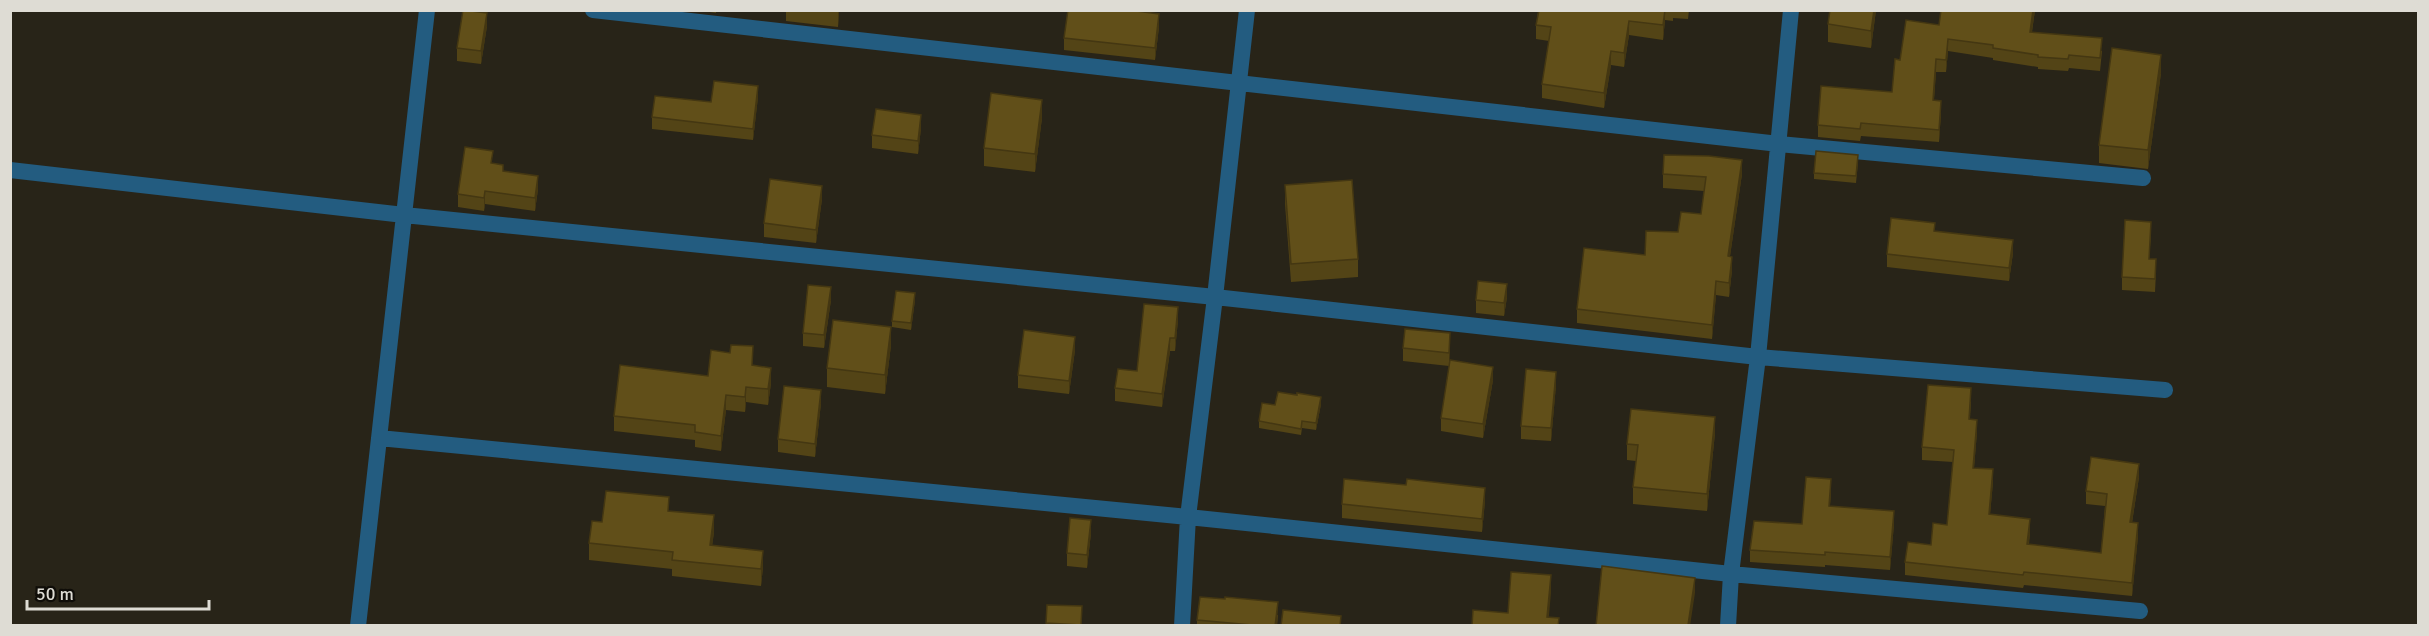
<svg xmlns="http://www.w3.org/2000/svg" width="2429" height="636" font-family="Signika,sans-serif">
	<rect width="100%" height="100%" fill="#282418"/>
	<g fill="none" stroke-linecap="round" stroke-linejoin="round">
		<!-- minor -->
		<path stroke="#235c80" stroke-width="16" d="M593,10l1186,134 364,34
			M10,170l394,45 811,82 543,60 407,33
			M379,438l809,79 543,57 409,37
			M358,626l69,-616
			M1182,626l6,-109 27,-220 32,-287
			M1728,626l3,-52 27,-217 33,-347"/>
	</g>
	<!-- wall -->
	<path fill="#534416" d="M697,10h19v3z
		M786,10h53l-1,17 -52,-6z
		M1528,10h161l-1,9 -15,-1v3l-8,-1 -2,20 -34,-5 -5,32 -13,-2 -7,43 -62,-10v-14l7,-43 -13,-2v-14l2,-13z
		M1830,10h46l-5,38 -43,-6v-18z
		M1941,10h94l-3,22 70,19 -2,20 -31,-3 -1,3 -30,-2v-2l-45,-7v-2l-45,-7 -2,21h-10l-2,28 7,13 -2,29 -78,-6 -1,5 -42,-4v-12l74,-33 8,-32 39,-35z
		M487,26l-6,38 -24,-3v-13z
		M1159,27l-4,33 -91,-10v-12z
		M2161,73l-13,96 -49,-6v-18z
		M758,97l-5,43 -101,-11v-12l59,-15z
		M1042,118l-7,54 -51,-6v-18z
		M921,128l-3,26 -46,-6v-13z
		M1858,162l-2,21 -42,-4v-6z
		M493,164l10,7 35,18 -3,22 -50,-7 -1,7 -26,-4v-13z
		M1663,174h79l-12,82 2,14 -3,27 -13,-2 -4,44 -135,-16v-14l68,-54 33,-23 23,-18 3,-23 -41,-3z
		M1285,185l73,74v18l-67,5 -6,-78z
		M822,199l-6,44 -52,-6v-14z
		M1935,231l78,22 -4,28 -122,-14v-13z
		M2151,235l-2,24 7,13 -1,20 -33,-2v-13z
		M1507,297l-3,19 -28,-3v-13z
		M831,300l-7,48 -21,-2v-13z
		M915,300l-4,30 -19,-3v-6z
		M1178,320l-3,31h-5l-8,56 -47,-6v-13l22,-17z
		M891,345l-6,49 -58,-7v-19z
		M1450,346l-1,20 -46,-5v-13z
		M1075,350l-6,44 -51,-6v-13z
		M730,353l23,12 18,18 -3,22 -22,-3 -1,10 -19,-2 -5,41 -26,-4v-7l-81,-9v-15l94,-40z
		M1493,380l-10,58 -42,-7v-13z
		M1556,385l-5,56 -30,-2v-13z
		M1971,401l-1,18 7,13 -3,36 19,14 -3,32 40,18 -1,12 72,9 4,-47 -19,-2v-13l53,-14 -7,46 6,13 -6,60 -108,-11 -1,3 -118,-13v-13l26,-17 16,-20 6,-63 -31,-2v-13z
		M821,403l-6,54 -37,-5v-13z
		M1321,404l-5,26 -14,-2 -1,7 -42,-7v-7l16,-16z
		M1715,433l-8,78 -74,-7v-17l3,-26 -9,-1v-16z
		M1831,492l-1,14 64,18 -4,46 -65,-5v2l-75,-5v-12l52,-26z
		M1485,501l-3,31 -140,-14v-14z
		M669,511l45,21 -2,14 51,21 -2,19 -89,-10v-7l-83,-9v-17l13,-21z
		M1091,533l-4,35 -20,-2v-13z
		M1047,605l35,1 -1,20h-35z
		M1278,615l-1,11h-80v-6z"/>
	<!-- shaded-wall -->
	<path fill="#443712" d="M838,10h1l-1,17z
		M1665,10v10l-2,20v-15z
		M1874,10h2l-5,38v-17z
		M2033,10h2l-5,34v-12z
		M487,13v13l-6,38v-13z
		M1159,14v13l-4,33v-12z
		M1629,21v14l-5,32v-14z
		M1948,39v12l-2,21v-12z
		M1611,51v14l-7,43v-15z
		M2161,55v18l-13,96v-19z
		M1936,59v13l-3,40v-12z
		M758,86v11l-5,43v-11z
		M1042,100v18l-7,54v-18z
		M1941,101v12l-2,29v-12z
		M921,115v13l-3,26v-13z
		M1742,160v14l-14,96v-14z
		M538,176v13l-3,22v-13z
		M822,186v13l-6,44v-13z
		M485,191v13l-1,7v-13z
		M2013,240v13l-4,28v-13z
		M1732,257v13l-3,27v-14z
		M1716,281v14l-4,44v-14z
		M1507,284v13l-3,19v-13z
		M831,287v13l-7,48v-13z
		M915,293v7l-4,30v-7z
		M1178,307v13l-3,31v-13z
		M891,327v18l-6,49v-19z
		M1450,333v13l-1,20v-13z
		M1075,337v13l-6,44v-13z
		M1170,338v13l-8,56v-13z
		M1493,367v13l-10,58v-14z
		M771,368v15l-3,22v-16z
		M1556,372v13l-5,56v-13z
		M746,387v15l-1,10v-15z
		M821,390v13l-6,54v-13z
		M726,395v15l-5,41v-15z
		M1321,397v7l-5,26v-7z
		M1715,417v16l-8,78v-17z
		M1977,420v12l-4,48v-12z
		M2139,464v13l-9,58v-13z
		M1993,469v13l-4,45v-13z
		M1831,479v13l-2,27v-13z
		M1485,488v13l-3,31v-13z
		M1894,511v13l-4,46v-13z
		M714,515v17l-4,30v-17z
		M2030,519v13l-3,25v-13z
		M1091,520v13l-4,35v-13z
		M2138,523v13l-6,60v-13z
		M763,551v16l-2,19v-17z
		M1551,575v18l-3,33 -1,-9z
		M1695,578v15l-5,33h-2z
		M1278,602l-1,24h-2z"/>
	<!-- building -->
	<path fill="#614f19" stroke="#443712" stroke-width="1.5" d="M463,10l24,3 -6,38 -24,-3z
		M1068,10h61l30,4 -4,34 -91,-10z
		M1539,10h126l-2,15 -34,-4 -5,32 -13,-2 -7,42 -62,-9 9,-57 -15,-2z
		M1830,10h44l-3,21 -43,-7z
		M1941,10h92l-3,22 72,6 -2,20 -31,-3 -1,4 -30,-2v-2l-45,-7v-3l-45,-6 -2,21 -10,-1 -3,41 8,1 -2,29 -78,-7 -1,6 -42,-4 3,-39 71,6 3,-33 5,1 6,-40 33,5z
		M2112,48l49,7 -13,95 -49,-5z
		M714,81l44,5 -5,43 -101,-12 3,-21 56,6z
		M991,93l51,7 -7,54 -51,-6z
		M876,109l45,6 -3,26 -46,-6z
		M465,147l28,4 -2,12 12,2v6l35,5 -3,22 -50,-7 -1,7 -26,-4z
		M1816,151l42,4 -2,21 -42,-3z
		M1664,155l45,1 33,4 -14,96 4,1 -3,26 -13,-2 -4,44 -135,-16 7,-61 61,7 1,-24 32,1 3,-20 20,2 5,-37 -43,-3z
		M770,179l52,7 -6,44 -52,-7z
		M1352,180l6,79 -67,5 -6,-79z
		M1891,218l44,5 -1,8 79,9 -4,28 -122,-14z
		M2125,220l26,2 -2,37h7l-1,20 -33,-2z
		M1478,281l29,3 -3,19 -28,-3z
		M808,285l23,2 -7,48 -21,-2z
		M896,291l19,2 -4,30 -19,-2z
		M1144,304l34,3 -3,31h-5l-8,56 -47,-6 3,-19 19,2z
		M833,320l58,7 -6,48 -58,-7z
		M1405,329l45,4 -1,20 -46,-5z
		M1024,330l51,7 -6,44 -51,-6z
		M731,345l22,1 -1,19 19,3 -3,21 -22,-2 -1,10 -19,-2 -5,41 -26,-4v-7l-81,-9 6,-51 88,11 3,-26 19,3z
		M1450,360l43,7 -10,57 -42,-6z
		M1526,369l30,3 -5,56 -30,-2z
		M1928,385l43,3 -2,31 8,1 -4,48 20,1 -4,45 41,5 -3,25 74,9 6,-59 -21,-3 5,-34 48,7 -9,58 8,1 -6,60 -108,-11 -1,3 -118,-13 3,-20 23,3 2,-22 14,2 7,-75 -32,-3z
		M784,386l37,4 -6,54 -37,-5z
		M1278,392l19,3v-2l24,4 -5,26 -14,-2 -1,8 -42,-8 3,-18 13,2z
		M1631,409l84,8 -8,77 -74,-7 5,-42 -11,-1z
		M1806,477l25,2 -2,27 65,5 -4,46 -65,-5v3l-75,-5 4,-29 48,3z
		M1344,479l62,6 1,-6 78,9 -3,31 -140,-15z
		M606,491l63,6 -1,14 46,4 -4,30 53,6 -2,18 -89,-9 1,-8 -84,-9 3,-22 10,1z
		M1070,518l21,2 -4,35 -20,-2z
		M1602,566l93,12 -7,47 5,1h-97z
		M1511,572l40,3 -4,42 12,1 -1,8h-86l1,-16 35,3z
		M1200,597l25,2v-2l53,5 -3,24h-12l-66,-6z
		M1047,605l35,1 -1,19 -35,-2z
		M1283,610l58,6 -1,10h-59z"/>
	<!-- border -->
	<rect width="2429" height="636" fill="none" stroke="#dedcd4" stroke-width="24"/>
	<!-- scale -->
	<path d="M27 600v9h182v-9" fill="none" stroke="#dedcd4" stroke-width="3"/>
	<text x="36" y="600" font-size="18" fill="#dedcd4" stroke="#0f0d08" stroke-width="4.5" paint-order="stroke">50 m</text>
</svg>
